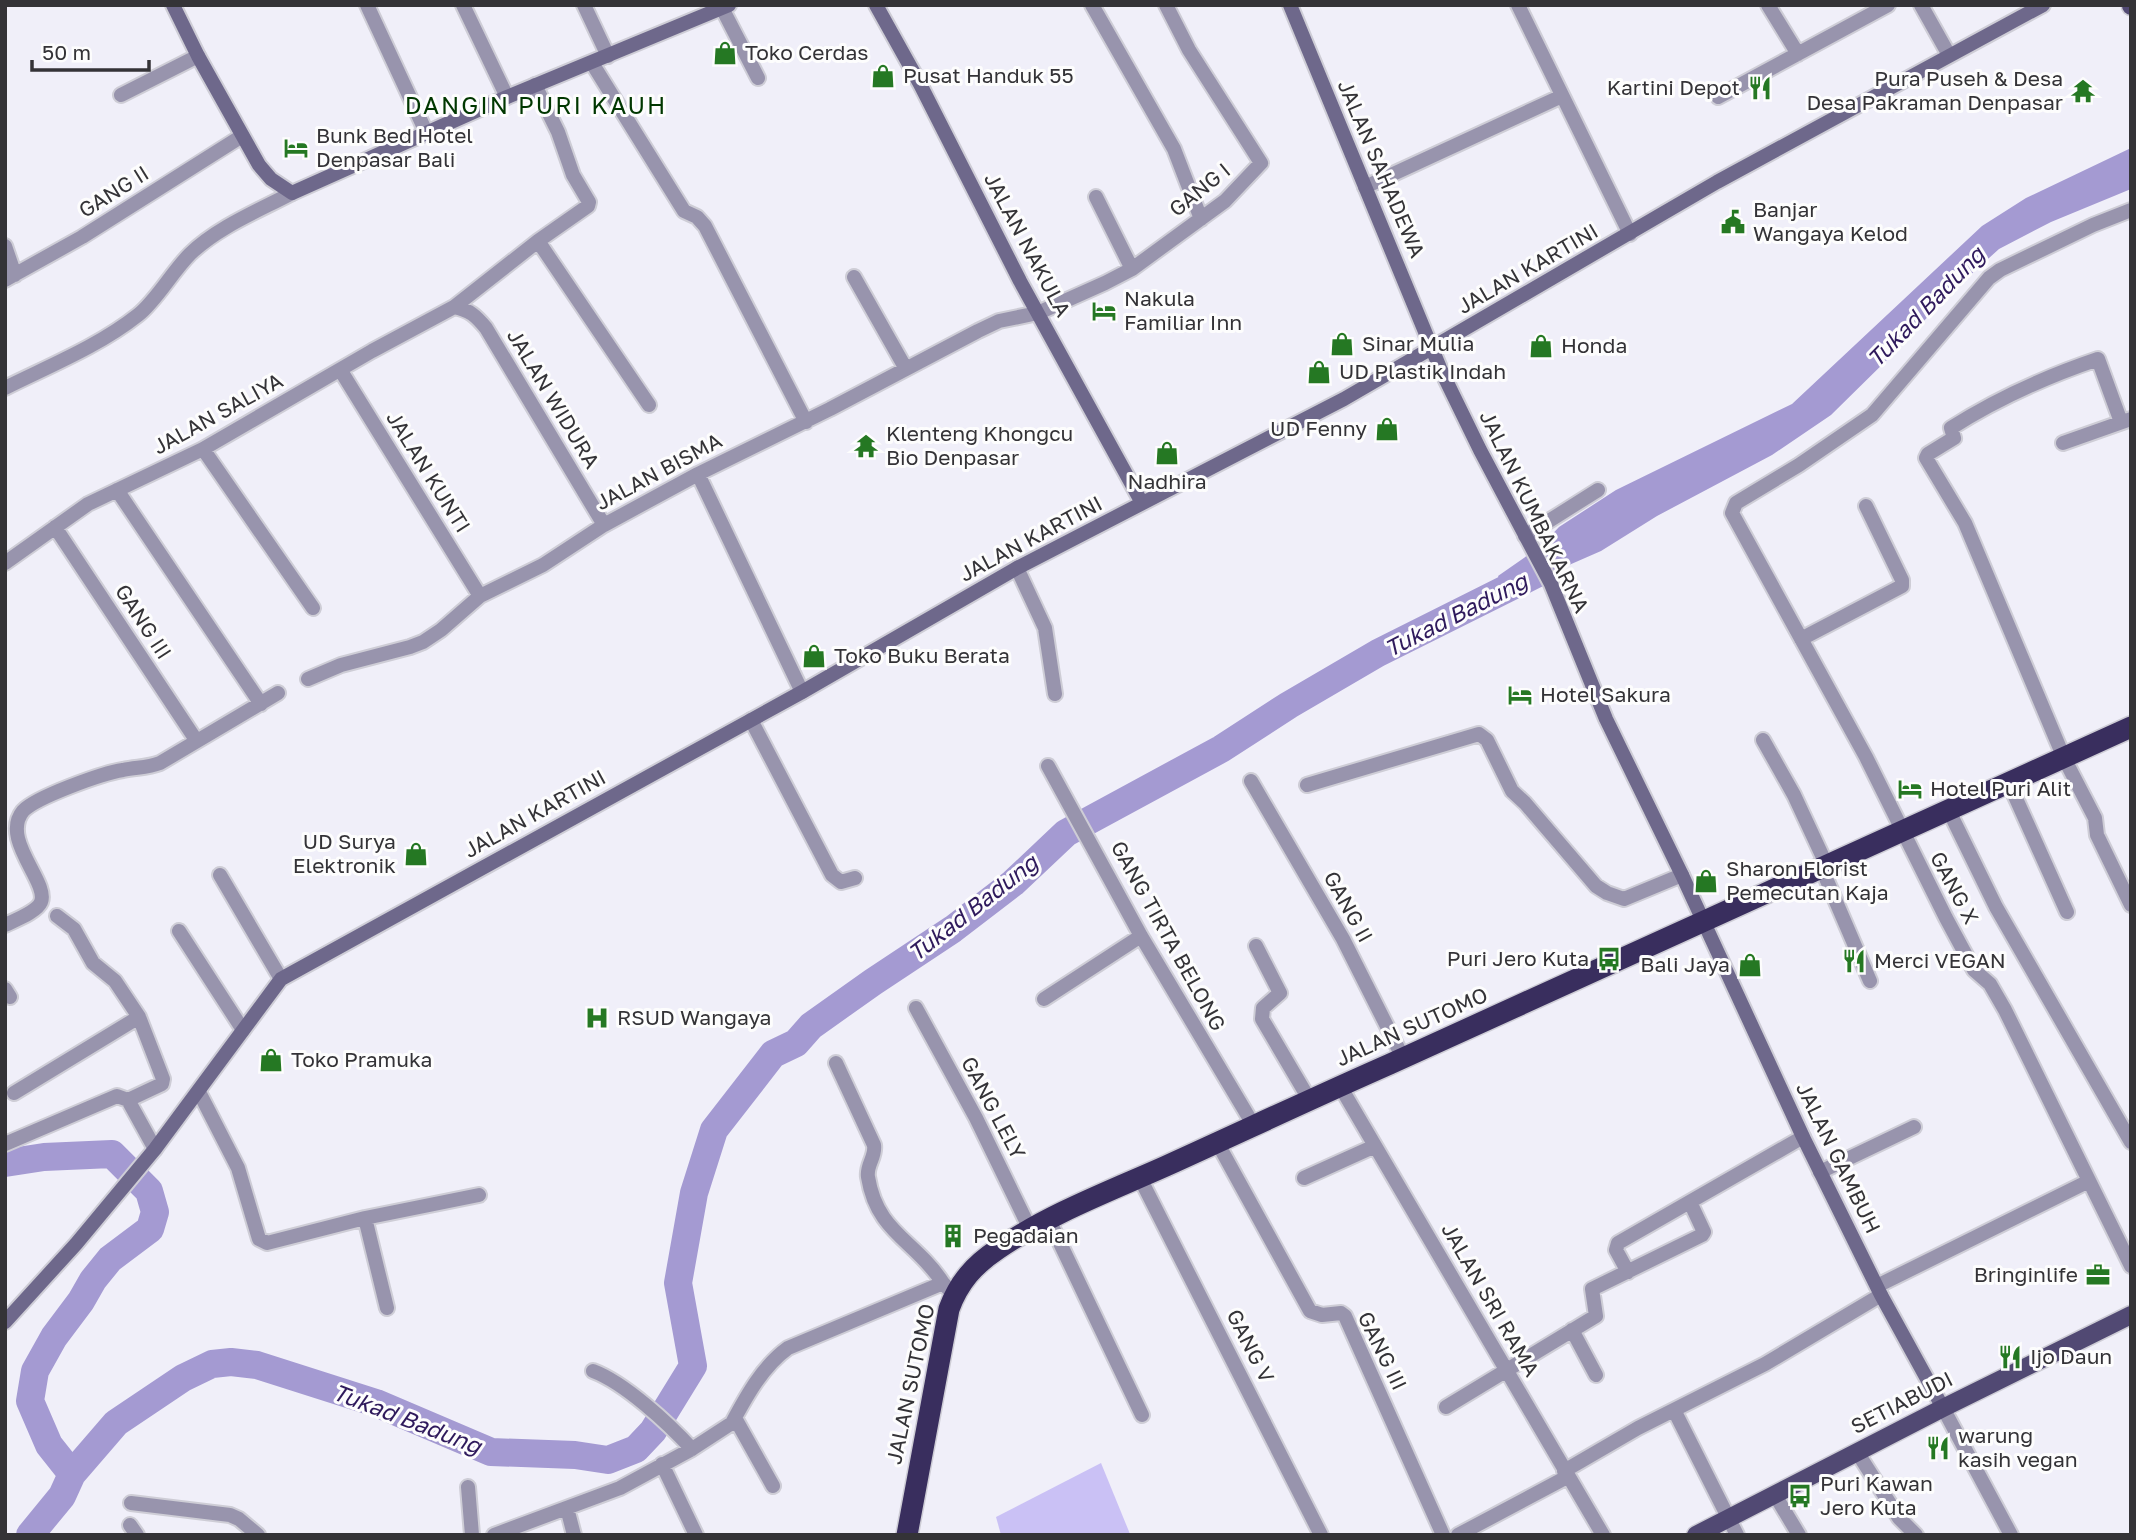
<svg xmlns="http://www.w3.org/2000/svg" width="2136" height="1540" font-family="'Golos Text',sans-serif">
	<rect width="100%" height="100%" fill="#f0eff9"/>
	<!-- green -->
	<path fill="#cac1f5" d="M1101,1463l29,71 -129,1 -5,-18z"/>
	<!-- water -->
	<path fill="#a49ad2" d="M2131,148v41l-80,33 -52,27 -51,46 -52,56 -65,64 -59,40 -115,61 -56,35 -48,21 -46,26 -9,-22 43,-30 18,-19 57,-37 176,-86 190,-178 44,-28z"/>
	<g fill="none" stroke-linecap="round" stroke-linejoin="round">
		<!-- river -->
		<path stroke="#a49ad2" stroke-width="28" d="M5,1163l39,-6 68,-3 37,37 6,21 -5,17 -40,30 -17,21 -12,21 -27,36 -19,34 -5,30 19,44 23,29
			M30,1535l32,-39 10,-22 44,-51 67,-45 29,-14 19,-2 26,3 119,38 115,49 84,3 33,5 28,-11 17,-18 40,-65 -15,-83 16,-90 20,-63 59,-76 23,-11 15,-17 62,-44 80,-53 60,-46 53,-50 155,-84 68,-44 89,-52 158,-79"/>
		<!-- street casing -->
		<g stroke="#cecdd6" stroke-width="18">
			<path id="street" d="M367,5l59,127
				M463,5l44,92
				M584,5l24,51
				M1092,5l82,144 27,70
				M1518,5l112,229
				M1768,5l30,49
				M1921,5l28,50
				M722,8l36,70
				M592,63l92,148 13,6 8,9 101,196
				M121,95l77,-39
				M1718,97l170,-92
				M1365,187l197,-91
				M1096,197l36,72
				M2131,210l-38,15 -93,45 -11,8 -117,137 -73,50 -63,38 -4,10 134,244 80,161 28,52 16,14 15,26 126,256
				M538,241l111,164
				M5,246l10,29
				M854,277l52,92
				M5,280l77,-43 160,-101
				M454,307c16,3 22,9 32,21l118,197
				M341,371l139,225
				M5,388c44,-22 94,-42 133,-73 18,-14 34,-43 52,-61 28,-27 68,-43 102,-61
				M2121,422l-23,-63c-53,18 -100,39 -147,69l3,10 -26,16 -2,4 39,65 99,235 31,60 2,17 34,70
				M2063,443l68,-24
				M203,449l110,159
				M698,474l104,218
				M117,490l144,214
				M55,527l141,213
				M1525,536l73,-46
				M5,563l83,-59 115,-55 169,-98 82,-44 84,-66 50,-35 1,-4 -16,-27 -15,-43 -23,-47
				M1017,568l28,60 10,66
				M1801,639l101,-53v-6l-36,-74
				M308,679l33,-14 69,-18 13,-5 18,-12 39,-34 63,-31 61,-40 94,-51 132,-65 148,-78 21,-10 39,-8 67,-30 27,-14 93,-68 36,-38 -72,-113 -23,-45
				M751,720l81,155 9,7 14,-4
				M1763,740l31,55 33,71
				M1048,766l93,170 113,190
				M1251,781l92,158 60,119
				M2009,783l58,129
				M1307,785l172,-51 8,6 25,51 13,12 71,83 11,7 17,6 58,-24
				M1948,809l48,98 135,235
				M1822,869l48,112
				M220,875l61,104
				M57,916l17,13 19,34 22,18 24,36 24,62 -1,5 -34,16
				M5,925c10,-5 32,-13 36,-23 8,-20 -41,-63 -18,-91 13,-14 80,-38 100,-41 13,-3 24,-2 37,-7l118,-70
				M179,931l64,99
				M1256,946l24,47 -17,15 -1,11 47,80
				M5,989l5,8
				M1044,999l97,-63
				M916,1008l60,110 54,111
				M836,1063l38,82c2,12 -8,20 -6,32 9,56 47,63 75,106
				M1340,1086l263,449
				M199,1092l39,76 21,71 8,4 98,-25 22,90
				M14,1093l125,-76
				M1217,1142l93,169 12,4 19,-2 4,3 98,219
				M5,1144l112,-48 11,4 27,49
				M1820,1172l94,-45
				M1140,1178l181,357
				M1304,1178l71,-32
				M365,1218l114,-23
				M1049,1220l93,195
				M1628,1272l-12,-22 2,-7 185,-106
				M1877,1286l212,-105
				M1572,1330l24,45
				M593,1371c32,12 76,53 99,78
				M1446,1407l150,-91 -4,-27 110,-54 2,-3 -14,-30
				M1943,1408l68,127
				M1674,1410l63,125
				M735,1418l38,68
				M1857,1452l42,66 17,17
				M662,1464l34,71
				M1564,1471l74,-43 127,-64 116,-69
				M468,1487l4,48
				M1775,1495l24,40
				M131,1503l99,12 9,4 19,16
				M567,1508l7,27
				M130,1525l7,10
				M494,1535l126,-47 72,-39 40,-26c15,-28 31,-57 56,-75l155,-65 11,12
				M1458,1535l109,-58"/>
		</g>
		<!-- secondary casing -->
		<g stroke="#cecdd6" stroke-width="18">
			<path id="secondary" d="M173,5l25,51 61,109 12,14 21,14 215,-96 222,-92
				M876,5l44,79 100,197 122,222
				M1290,5l150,363 40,82 71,134 55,135 76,156 121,262 78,158 62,113
				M5,1322l71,-78 79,-95 126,-170 521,-287 215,-124 327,-169 373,-217 326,-177"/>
		</g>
		<!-- primary casing -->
		<g stroke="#cecdd6" stroke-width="21">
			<path id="primary" d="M2131,5v1
				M1696,1535l247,-127 188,-93"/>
		</g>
		<!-- highway casing -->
		<g stroke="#cecdd6" stroke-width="24">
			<path id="highway" d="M907,1535l42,-226c10,-27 25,-44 49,-60 51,-35 112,-58 168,-83 75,-34 149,-69 224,-102 247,-112 494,-225 741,-337"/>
		</g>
		<!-- street -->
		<use href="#street" stroke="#9894ad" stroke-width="14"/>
		<!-- secondary -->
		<use href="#secondary" stroke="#6e688b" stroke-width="14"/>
		<!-- primary -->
		<use href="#primary" stroke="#514973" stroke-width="18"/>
		<!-- highway -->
		<use href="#highway" stroke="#392e5e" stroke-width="21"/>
	</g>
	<!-- icons -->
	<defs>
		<g id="shop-bare" transform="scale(1.89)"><path d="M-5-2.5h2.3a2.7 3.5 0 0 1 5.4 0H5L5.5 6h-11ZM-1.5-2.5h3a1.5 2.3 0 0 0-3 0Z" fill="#257823" stroke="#fdfdfd" stroke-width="2.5" paint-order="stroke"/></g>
		<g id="restaurant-bare" transform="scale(1.89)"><path d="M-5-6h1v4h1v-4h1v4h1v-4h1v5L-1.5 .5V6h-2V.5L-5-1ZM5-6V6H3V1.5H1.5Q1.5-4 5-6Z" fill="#257823" stroke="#fdfdfd" stroke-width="2.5" paint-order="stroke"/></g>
		<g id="temple-bare" transform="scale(1.89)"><path d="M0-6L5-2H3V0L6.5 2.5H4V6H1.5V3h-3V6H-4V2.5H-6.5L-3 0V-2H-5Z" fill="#257823" stroke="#fdfdfd" stroke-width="2.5" paint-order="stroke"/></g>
		<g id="hotel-bare" transform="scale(1.89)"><path d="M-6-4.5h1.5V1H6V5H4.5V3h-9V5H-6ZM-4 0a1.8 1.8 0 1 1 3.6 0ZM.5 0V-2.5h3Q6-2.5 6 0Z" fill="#257823" stroke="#fdfdfd" stroke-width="2.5" paint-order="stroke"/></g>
		<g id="civic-bare" transform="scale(1.89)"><path d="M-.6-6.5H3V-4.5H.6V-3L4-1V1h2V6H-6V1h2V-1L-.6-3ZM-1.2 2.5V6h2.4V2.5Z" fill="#257823" stroke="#fdfdfd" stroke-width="2.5" paint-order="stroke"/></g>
		<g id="bus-bare" transform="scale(1.89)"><path d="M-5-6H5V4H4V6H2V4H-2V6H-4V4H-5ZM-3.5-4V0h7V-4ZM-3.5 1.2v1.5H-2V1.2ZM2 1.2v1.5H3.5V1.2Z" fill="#257823" stroke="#fdfdfd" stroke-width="2.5" paint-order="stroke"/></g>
		<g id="hospital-bare" transform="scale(1.89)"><path d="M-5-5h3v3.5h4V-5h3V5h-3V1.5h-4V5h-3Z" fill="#257823" stroke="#fdfdfd" stroke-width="2.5" paint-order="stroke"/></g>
		<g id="building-bare" transform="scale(1.89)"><path d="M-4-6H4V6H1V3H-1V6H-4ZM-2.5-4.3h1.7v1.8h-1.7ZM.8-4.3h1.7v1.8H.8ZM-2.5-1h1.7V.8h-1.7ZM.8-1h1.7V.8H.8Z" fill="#257823" stroke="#fdfdfd" stroke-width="2.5" paint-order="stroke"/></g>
		<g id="office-bare" transform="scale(1.89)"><path d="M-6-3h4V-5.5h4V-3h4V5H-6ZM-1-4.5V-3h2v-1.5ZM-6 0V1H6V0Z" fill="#257823" stroke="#fdfdfd" stroke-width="2.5" paint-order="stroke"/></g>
	</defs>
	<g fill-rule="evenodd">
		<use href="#shop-bare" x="725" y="53"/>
		<use href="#shop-bare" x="883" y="76"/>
		<use href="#restaurant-bare" x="1760" y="88"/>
		<use href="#temple-bare" x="2083" y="91"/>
		<use href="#hotel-bare" x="296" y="148"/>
		<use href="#civic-bare" x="1733" y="222"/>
		<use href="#hotel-bare" x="1104" y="311"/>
		<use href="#shop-bare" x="1342" y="344"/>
		<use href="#shop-bare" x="1541" y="346"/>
		<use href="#shop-bare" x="1319" y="372"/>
		<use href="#shop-bare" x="1387" y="429"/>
		<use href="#temple-bare" x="866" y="446"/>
		<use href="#shop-bare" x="1167" y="453"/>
		<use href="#shop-bare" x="814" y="656"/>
		<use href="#hotel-bare" x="1520" y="695"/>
		<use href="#hotel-bare" x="1910" y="789"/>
		<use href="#shop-bare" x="416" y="854"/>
		<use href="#shop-bare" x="1706" y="881"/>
		<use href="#bus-bare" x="1609" y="959"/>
		<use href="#restaurant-bare" x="1854" y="961"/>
		<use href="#shop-bare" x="1750" y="965"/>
		<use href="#hospital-bare" x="597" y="1018"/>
		<use href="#shop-bare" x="271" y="1060"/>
		<use href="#building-bare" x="953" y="1236"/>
		<use href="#office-bare" x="2098" y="1275"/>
		<use href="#restaurant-bare" x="2010" y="1357"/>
		<use href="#restaurant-bare" x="1938" y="1448"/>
		<use href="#bus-bare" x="1800" y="1496"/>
	</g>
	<g text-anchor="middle" stroke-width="6" stroke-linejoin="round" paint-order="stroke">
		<!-- poi labels -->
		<g font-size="21" fill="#343337" stroke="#fdfdfd" text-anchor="start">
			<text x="745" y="60">Toko Cerdas</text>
			<text x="903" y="83">Pusat Handuk 55</text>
			<text x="2063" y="86" text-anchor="end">Pura Puseh &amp; Desa<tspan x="2063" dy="24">Desa Pakraman Denpasar</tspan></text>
			<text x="1740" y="95" text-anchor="end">Kartini Depot</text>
			<text x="316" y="143">Bunk Bed Hotel<tspan x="316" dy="24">Denpasar Bali</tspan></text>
			<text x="1753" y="217">Banjar<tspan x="1753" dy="24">Wangaya Kelod</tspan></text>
			<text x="1124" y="306">Nakula<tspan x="1124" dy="24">Familiar Inn</tspan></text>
			<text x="1362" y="351">Sinar Mulia</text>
			<text x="1561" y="353">Honda</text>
			<text x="1339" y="379">UD Plastik Indah</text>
			<text x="1367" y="436" text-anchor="end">UD Fenny</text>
			<text x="886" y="441">Klenteng Khongcu<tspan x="886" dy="24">Bio Denpasar</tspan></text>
			<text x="1167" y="489" text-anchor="middle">Nadhira</text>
			<text x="834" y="663">Toko Buku Berata</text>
			<text x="1540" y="702">Hotel Sakura</text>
			<text x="1930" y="796">Hotel Puri Alit</text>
			<text x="396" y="849" text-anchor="end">UD Surya<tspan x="396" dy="24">Elektronik</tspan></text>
			<text x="1726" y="876">Sharon Florist<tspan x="1726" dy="24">Pemecutan Kaja</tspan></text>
			<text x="1589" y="966" text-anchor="end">Puri Jero Kuta</text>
			<text x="1874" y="968">Merci VEGAN</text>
			<text x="1730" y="972" text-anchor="end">Bali Jaya</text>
			<text x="617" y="1025">RSUD Wangaya</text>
			<text x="291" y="1067">Toko Pramuka</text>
			<text x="973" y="1243">Pegadaian</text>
			<text x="2078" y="1282" text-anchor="end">Bringinlife</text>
			<text x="2030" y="1364">Ijo Daun</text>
			<text x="1958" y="1443">warung<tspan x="1958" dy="24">kasih vegan</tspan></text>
			<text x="1820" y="1491">Puri Kawan<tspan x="1820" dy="24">Jero Kuta</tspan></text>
		</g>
		<!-- street labels -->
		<g font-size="21" fill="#343337" stroke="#fdfdfd">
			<text transform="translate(1381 169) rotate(67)" y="7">JALAN SAHADEWA</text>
			<text transform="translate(1200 190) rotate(-39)" y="7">GANG I</text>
			<text transform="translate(114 192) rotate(-32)" y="7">GANG II</text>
			<text transform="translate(1027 245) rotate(62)" y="7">JALAN NAKULA</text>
			<text transform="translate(1528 269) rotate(-30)" y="7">JALAN KARTINI</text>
			<text transform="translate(553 399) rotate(59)" y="7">JALAN WIDURA</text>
			<text transform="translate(218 414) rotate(-29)" y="7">JALAN SALIYA</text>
			<text transform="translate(428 472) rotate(58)" y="7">JALAN KUNTI</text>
			<text transform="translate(659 472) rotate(-28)" y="7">JALAN BISMA</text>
			<text transform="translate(1534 512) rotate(64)" y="7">JALAN KUMBAKARNA</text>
			<text transform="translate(1031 539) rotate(-28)" y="7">JALAN KARTINI</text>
			<text transform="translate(143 622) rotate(57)" y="7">GANG III</text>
			<text transform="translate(535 814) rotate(-29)" y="7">JALAN KARTINI</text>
			<text transform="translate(1954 888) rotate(62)" y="7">GANG X</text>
			<text transform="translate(1348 907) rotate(61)" y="7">GANG II</text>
			<text transform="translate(1168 936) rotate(61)" y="7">GANG TIRTA BELONG</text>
			<text transform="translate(1412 1027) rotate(-24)" y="7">JALAN SUTOMO</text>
			<text transform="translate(993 1108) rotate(62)" y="7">GANG LELY</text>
			<text transform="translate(1838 1158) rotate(64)" y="7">JALAN GAMBUH</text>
			<text transform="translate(1490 1300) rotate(60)" y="7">JALAN SRI RAMA</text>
			<text transform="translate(1250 1346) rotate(63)" y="7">GANG V</text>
			<text transform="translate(1382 1351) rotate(64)" y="7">GANG III</text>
			<text transform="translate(911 1384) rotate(-78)" y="7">JALAN SUTOMO</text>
			<text transform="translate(1902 1403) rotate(-27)" y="7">SETIABUDI</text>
		</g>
		<!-- water labels -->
		<g font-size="23" font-style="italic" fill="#2f1a5c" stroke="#fdfdfd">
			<text transform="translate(1926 307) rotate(-46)" y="8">Tukad Badung</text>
			<text transform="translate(1456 615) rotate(-27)" y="8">Tukad Badung</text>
			<text transform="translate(973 908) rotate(-38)" y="8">Tukad Badung</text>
			<text transform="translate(407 1419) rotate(21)" y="8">Tukad Badung</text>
		</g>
		<!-- quarter labels -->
		<g font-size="24" letter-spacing="2" fill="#003700" stroke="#fdfdfd">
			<text x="536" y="114">DANGIN PURI KAUH</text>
		</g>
	</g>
	<!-- border -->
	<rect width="2136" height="1540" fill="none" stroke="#343337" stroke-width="14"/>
	<!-- scale -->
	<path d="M32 60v10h117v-10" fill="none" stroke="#343337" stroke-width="3.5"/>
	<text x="42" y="60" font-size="21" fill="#343337" stroke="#fdfdfd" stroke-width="5" paint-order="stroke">50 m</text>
</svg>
